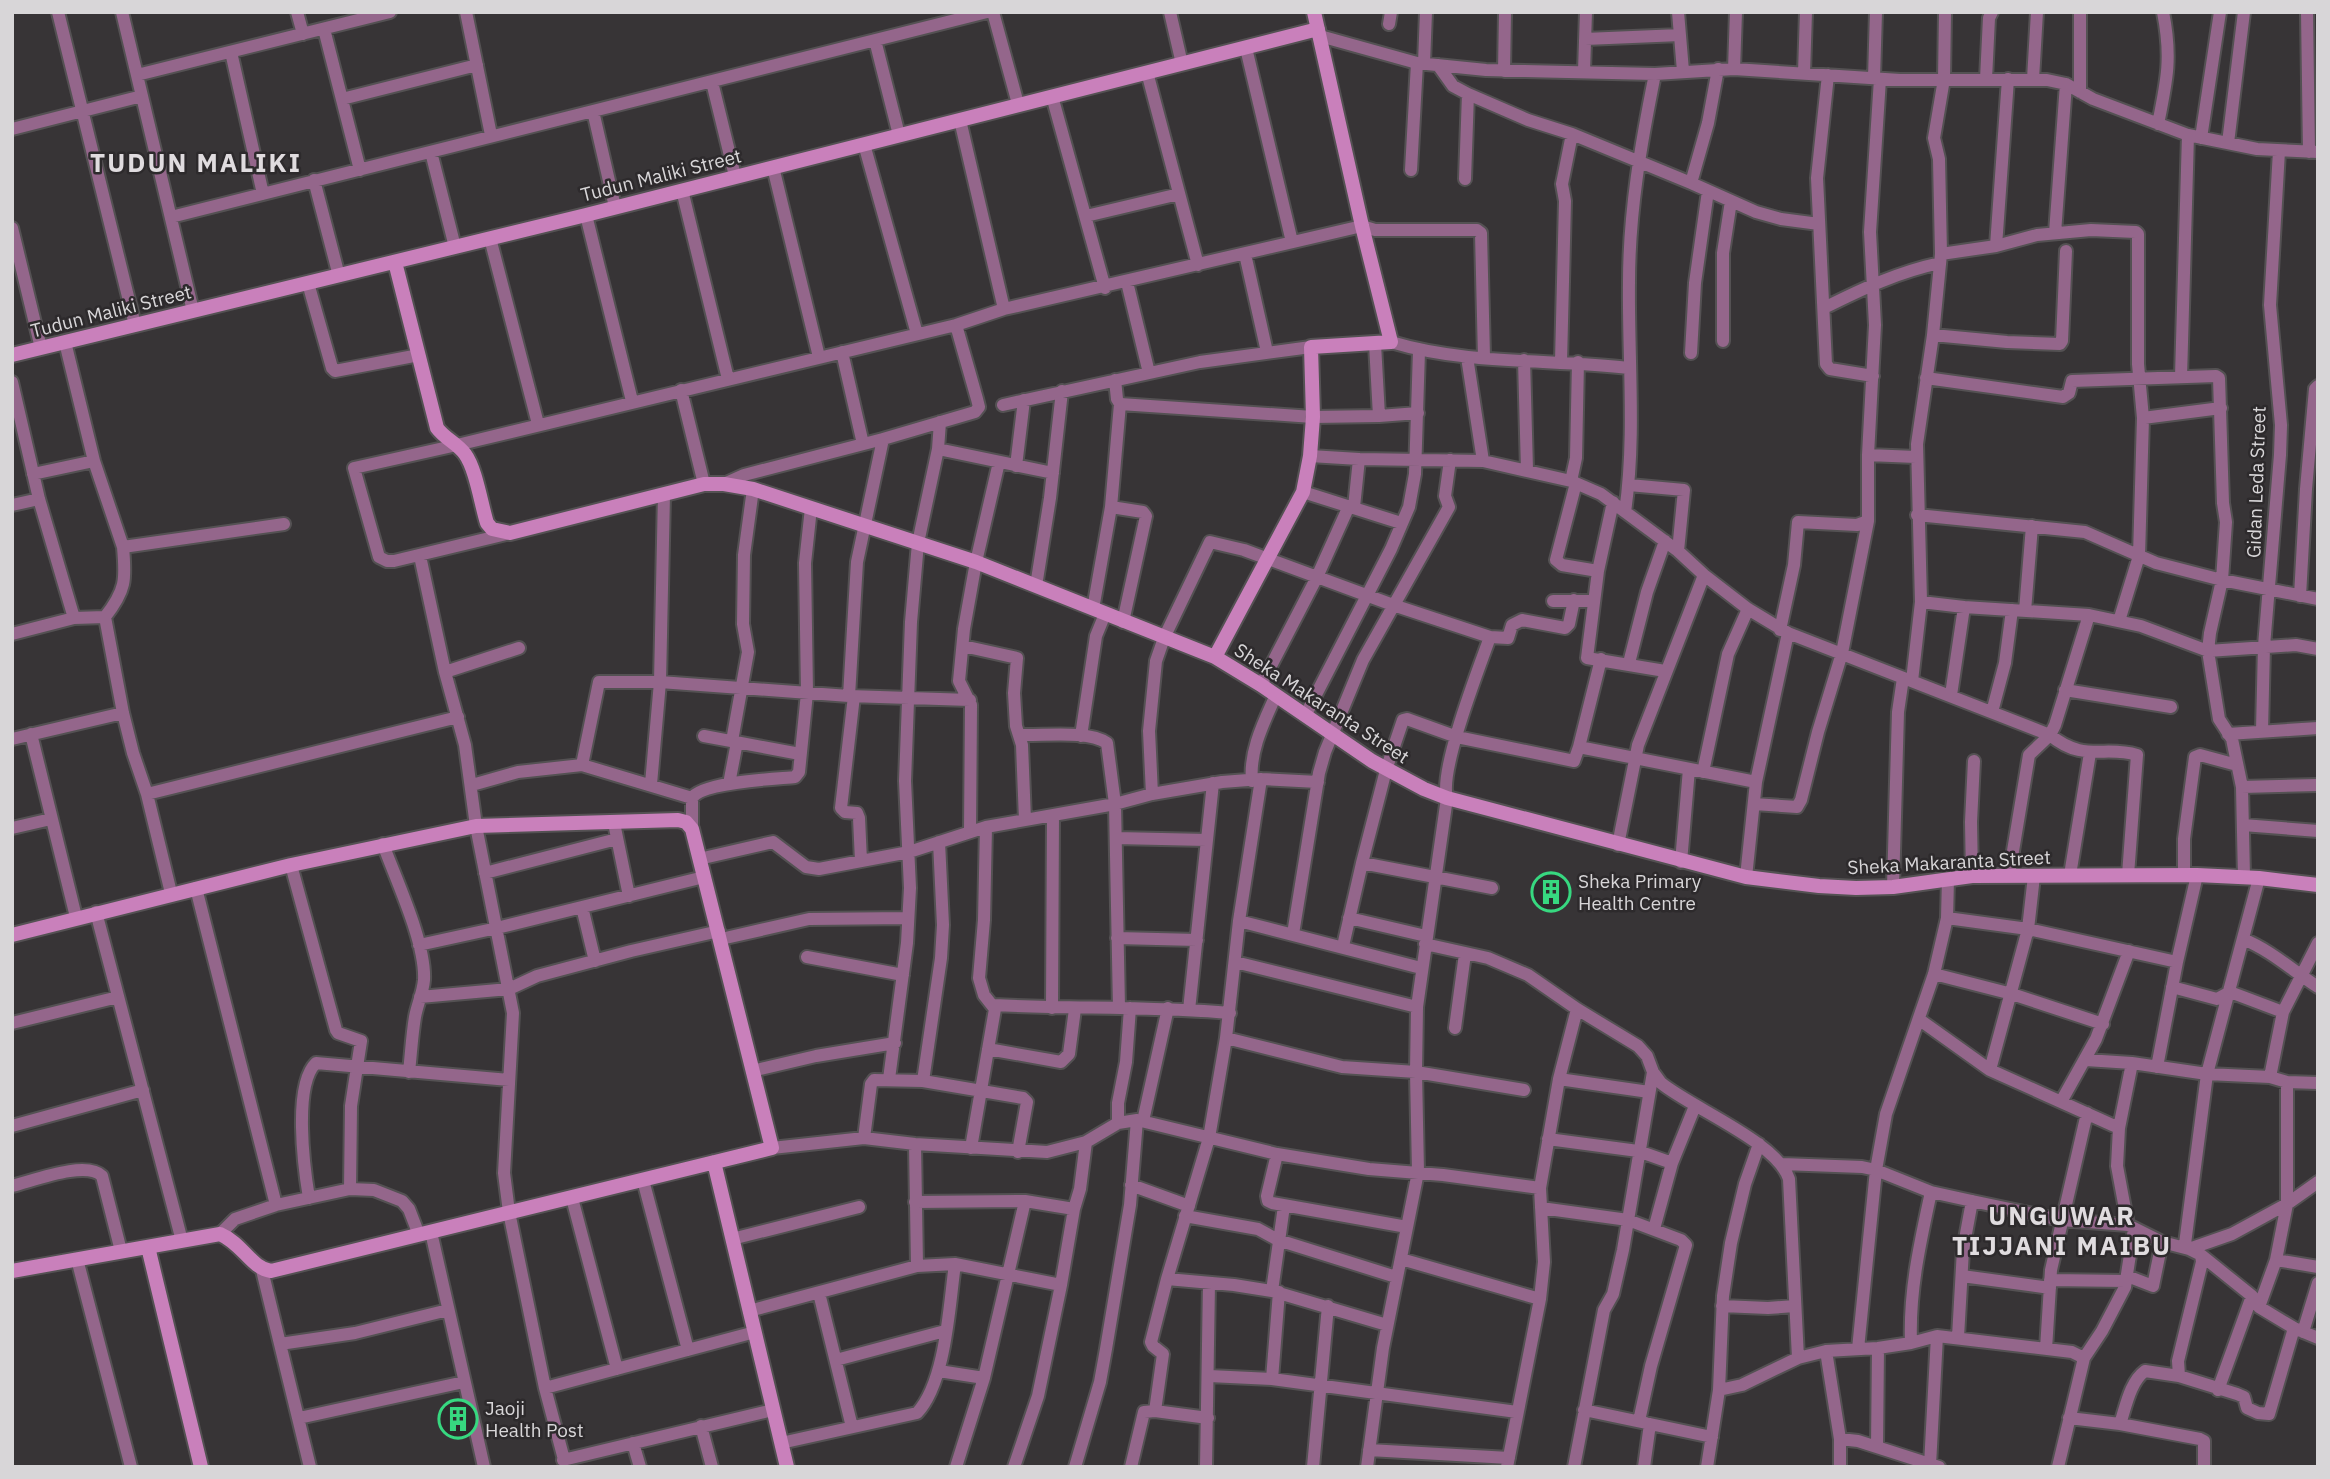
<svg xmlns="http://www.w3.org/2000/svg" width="2330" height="1479" font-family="'IBM Plex Sans',sans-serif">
	<rect width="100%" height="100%" fill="#373436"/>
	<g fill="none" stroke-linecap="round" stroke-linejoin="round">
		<!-- street casing -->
		<g stroke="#545153" stroke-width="16">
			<path id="street" d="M58,12l77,313
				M122,12l71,299
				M297,12l6,22
				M466,12l25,123
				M993,12l25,92
				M1170,12l12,52
				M1678,12l5,59
				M2307,12l2,140
				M1389,24l2,-12
				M324,29l36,141
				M1320,36l97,27 69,7 169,4 79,-5 166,11h147l19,4 27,15 95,36 69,14 61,3
				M1585,39l95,-4
				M875,40l24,95
				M1246,48l46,194
				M231,52l32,142
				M1424,63l2,-51
				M1438,65l15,21 15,8 60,26 44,14 119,49 65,29 25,7 38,5
				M1734,69l2,-57
				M1504,71l1,-59
				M1584,71l2,-59
				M1147,72l51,193
				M1804,73l2,-61
				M137,75l253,-63
				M1828,75l-11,103 9,186 4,5 43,7
				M1874,78l2,-66
				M1986,79l3,-61 3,-6
				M2033,79l4,-67
				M712,82l23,94
				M2080,92v-80
				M1052,96l53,192
				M342,99l135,-34
				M593,111l22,96
				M960,120l44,189
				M2158,124c9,-44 14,-67 5,-112
				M12,129l130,-33
				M2201,138l19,-126
				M2228,143l16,-131
				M864,144l53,190
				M431,152l24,95
				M773,167l46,190
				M1411,170l6,-107
				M1465,179l3,-85
				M314,180l25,96
				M1691,183l17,-60 10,-54
				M682,190l46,189
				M586,215l46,186
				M1086,216l93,-22
				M171,217l816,-205
				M12,228l29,120
				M2055,233l11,-149
				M490,238l48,186
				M1996,246l12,-167
				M1245,254l22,98
				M1941,254l55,-8 41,-11 54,-5 45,2 2,2v130l5,54 -4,138 -20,65
				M1127,282l22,91
				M308,283l24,85 3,3 84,-16
				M1824,308c38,-19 74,-36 116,-45
				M1933,335l74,7 53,2 2,-3 4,-90
				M1723,341v-88l8,-52
				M65,342l29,119 29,86 161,-23
				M1391,342c76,23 159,17 238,26
				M842,352l21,92
				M1691,353l4,-70 13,-92
				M1467,357l16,104 88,20 30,13 77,57 26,24 44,34 40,24 262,102c34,28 55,10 87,20l-9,120
				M1524,360l3,110
				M1561,362l4,-161 -3,-17 10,-50
				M2181,377l7,-242
				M1926,378l137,19 6,-4 3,-12 144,-5 3,2 4,125 3,19 -4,58 -12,53 -2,18 11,68 13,20 10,48 2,90
				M1115,380l2,19 3,5 193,13 66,-1 -4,-72
				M12,382l27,117 35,119
				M681,390l23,94
				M1003,405l197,-43 111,-15
				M1379,416l39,-3
				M2143,418l78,-10
				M938,449l115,24
				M1868,455l48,2
				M1310,456l49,3 124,2
				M1016,466l8,-66
				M33,474l61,-13
				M1571,481l5,-23 2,-96
				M1576,483l-20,77 6,5 36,6
				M724,484l20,-9 139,-36 92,-27 4,-5 -2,-8 -21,-74
				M1629,485l55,5 -6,61
				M1303,492l98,31
				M1613,502l-15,69 -11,87 78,13
				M12,505l27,-6
				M1111,507l32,5 3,4 -23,106
				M1354,507l5,-48
				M1625,512c11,-76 3,-154 4,-230 0,-70 12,-139 26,-208
				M1917,515l168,17 71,31 66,17 96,19
				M510,533l-116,28h-7l-8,-4 -25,-89 103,-23 499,-120 48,-16 358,-83 13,4h102l4,3 3,124
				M420,556l25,116 20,73 11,81 37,187 -9,160 5,39 36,176 21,79
				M1036,586l14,-88 12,-107
				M2300,596l6,-107 9,-100 3,-3
				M1553,601h41
				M1921,602l43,5 125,8 52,11 67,25 88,-6 22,4
				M1093,609l18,-102 9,-103
				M2025,611l7,-85
				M105,617c21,-27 21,-37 18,-70
				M1780,630l14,-65 4,-43 59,3 11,-4
				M12,634l62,-16 31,-1 18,96 10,40 14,41 24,99
				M963,646l54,12 -3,35 2,33 6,19 3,75
				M1601,659l-22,88 177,35
				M1629,663l18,-71 18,-51
				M445,672l74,-24
				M1912,681l9,-79 -4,-158 16,-109 8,-81 -2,-95 -5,-21 10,-59 1,-67
				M1261,685l56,-108 32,-71
				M2065,690l106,17
				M1951,695l13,-88
				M849,696l8,-134 26,-123
				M854,696l-13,112 4,4 12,1 2,5 2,43
				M1992,712l13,-49 7,-53
				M1305,716l86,-167 18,-42 6,-33 4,-123
				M2262,731l2,-85 16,-191 1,-30 -11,-120 9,-154
				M31,734l45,183
				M2228,734l90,-6
				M1020,735c24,1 68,-5 87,8l8,61 4,204
				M704,736l96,18
				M1081,736l15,-100 9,-22
				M12,739l111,-26
				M732,741l16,-89 -5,-28 1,-69 9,-66
				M582,765l17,-83h61l189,14 121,4
				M1703,772l25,-118 20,-45
				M1252,781c-3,-30 12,-59 24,-86
				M651,784l9,-102 4,-188
				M729,784l8,-42
				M472,785l46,-13 64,-7 110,33
				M2242,787l76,-2
				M147,794l311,-77
				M1152,794l-3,-63 7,-70 8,-23 46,-96 34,8 149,55 97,32 18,1 4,-13 10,-5 43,8 4,-4 5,-24
				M1754,804l43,3 4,-7 17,-68 24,-79 26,-132v-66l7,-130 -5,-93 10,-153
				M614,823l15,73
				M2243,825l75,6
				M12,828l39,-9
				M692,829v-31c10,-16 83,-19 103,-21l4,-5 8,-79 -2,-130 6,-55
				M970,832l1,-127 -12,-24 5,-52 12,-67 23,-100
				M1116,838l91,2
				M383,844c13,36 43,99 41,136 -1,13 -7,25 -9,37 -3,18 -4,37 -6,55
				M1618,845l20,-100 66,-170
				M699,859l74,-17 33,25 13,2 90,-17 77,-25 129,-23 37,-10 70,-12 39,-3 57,3
				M1681,862l8,-93
				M1362,863l24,-93 17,-50 4,-1 50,18 117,24 5,-14
				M291,865l45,165 2,3 23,8 -10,65 -1,83
				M485,873l132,-34
				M2009,875l20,-120 21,-20 5,-10 34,-110
				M2070,875l20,-122
				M2184,875v-36l11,-82 5,-2 37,10
				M1972,876l-1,-54 3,-61
				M1746,877l10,-95 32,-149
				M2259,878l-52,196 -22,170 4,5 43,-15 55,-30 31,-22
				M1893,887l5,-175 5,-34
				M196,888l80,317
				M582,907l13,54
				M96,912l86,329
				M1349,918l77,18
				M1947,918l81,11 149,33
				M1239,921l182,47
				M1293,934l26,-161 6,-21 38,-92 86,-153 -4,-11 5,-36
				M1117,938l80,2
				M721,939l88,-20 99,-1
				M2243,939c29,12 50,32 75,48
				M1425,944l63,14 40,17 49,34 61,37 9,10 6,16 8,11c32,26 116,59 128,96l9,179
				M419,945l78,-17 207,-51
				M1343,946l19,-83 130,25
				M807,957l96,18
				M1235,962l182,45
				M1934,974l78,20 91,30
				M2172,987l45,12 13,-7 53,20
				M420,997l89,-8 28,-13 94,-25 88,-20
				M994,1005c79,4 157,1 236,8
				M1052,1008l1,-192
				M1189,1010l24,-227
				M1920,1020l70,50 129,58
				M12,1023l106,-26
				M1455,1028l10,-74
				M1226,1038l116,29 74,5 1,-65 30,-209c-8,-28 32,-130 43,-161
				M988,1049l73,13 8,-8 6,-45
				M2086,1060l46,3 75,11 63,3 17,5 31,1
				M2132,1063l-13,65 -2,38 11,59 34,17 27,7 12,6 51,41 7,11 35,21 24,10
				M2157,1067l20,-105 20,-87
				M1990,1070l38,-141 6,-53
				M752,1071l64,-15 79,-13
				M2270,1077l13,-65 35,-69
				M889,1079l18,-136 3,-55 -5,-107 6,-159 7,-79 20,-94 2,-27
				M1559,1079l90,13
				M923,1081l18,-123 2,-33 -4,-83
				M2062,1100l34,-61 33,-88
				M1143,1121l25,-113
				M1118,1123v-20l8,-41 4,-54
				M12,1126l131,-36
				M864,1138l7,-54 3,-4 49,1 100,17 4,4 -9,50
				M1548,1139l90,12 34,12
				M915,1144l2,122
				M772,1148l92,-10 51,6 132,8 39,-10 32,-19 19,-3 140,34 92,15 74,6 97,13
				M971,1148l24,-139 -11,-14 -5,-17 5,-58 2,-93
				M1277,1154l-10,42 1,5 4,2 135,24
				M1782,1164l80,3 14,3 55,22 41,9 89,19 67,5
				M643,1180l45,170
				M1131,1185l58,21
				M12,1186c21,-5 74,-26 90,-10l19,75
				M309,1198c-5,-30 -16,-113 7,-135l193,17
				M572,1198l45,171
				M915,1202l110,-1 49,8
				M1541,1208l87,12 53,20 5,5 -35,121 -12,55
				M1185,1216l73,13 20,11 118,37
				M1654,1229l18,-66 23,-57
				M431,1232l53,235
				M220,1234l15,-15 41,-14 74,-16 24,1 28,11 7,8 10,26
				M732,1239l127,-32
				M77,1259l54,208
				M1401,1259l139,40
				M2276,1260l42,7
				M262,1270l48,197
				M1962,1276l88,12
				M2127,1276l26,10 9,-44
				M1167,1279l67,6 38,6 115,34
				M2050,1280l76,1
				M1272,1291l12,-85
				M819,1293l33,134
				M1722,1306l46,2 27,-2
				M2259,1307l17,-47 11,-56v-122
				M749,1311l168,-45 38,-2 106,21
				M2303,1332l15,-49
				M1958,1337l5,-87 9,-49
				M1911,1343c-2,-52 9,-100 20,-151
				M280,1344l75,-11 93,-23
				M1858,1349l18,-179 10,-56 48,-140 13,-56 1,-39
				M2046,1349l5,-79 36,-157
				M1826,1351l14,88v28
				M2084,1358l18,-27 23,-44 9,-58
				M836,1360l109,-29
				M939,1371l45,7
				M1209,1376l63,3 245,33
				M2179,1376l-1,-15 24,-99 -1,-7
				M1272,1379l7,-87
				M545,1388l210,-56
				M1719,1390l23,-5 56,-27 28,-7 52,-3 33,-5 26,-7 135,16 12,6 -26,109
				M2218,1390l34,-94
				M1584,1410l62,13
				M1155,1411l8,-57 -10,-8 -2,-4 16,-63 42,-141 17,-100 13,-117 22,-142
				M299,1418l165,-36
				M2069,1418l51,6 80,15 4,2v26
				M2120,1424c6,-18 10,-42 25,-53l34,5 58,18 7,3 3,11 11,5 11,1 25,-86
				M701,1426l11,41
				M1840,1439l18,2 81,26
				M633,1443l7,24
				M781,1443l136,-30c29,-31 32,-107 38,-149
				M1877,1447l1,-99
				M1369,1450l140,8
				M563,1460l210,-50
				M1930,1465l7,-129
				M956,1467l28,-89 41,-177
				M1014,1467l24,-71 23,-111 13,-76 6,-20 6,-47
				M1075,1467l25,-85 6,-33 24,-144 7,-85
				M1131,1467l13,-55 11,-1 53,7
				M1206,1467l3,-184
				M1313,1467l15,-161
				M1367,1467l16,-119 35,-176 -2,-100 108,18
				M1507,1467l33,-168 4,-37 -4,-74 19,-109 18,-70
				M1574,1467l30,-157 9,-16 10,-44 30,-178
				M1644,1467l6,-43 62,13
				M1707,1467l12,-77 4,-94 8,-53 14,-59 14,-40"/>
		</g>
		<!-- secondary casing -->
		<g stroke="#545153" stroke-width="18">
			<path id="secondary" d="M395,262l42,166c8,11 20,15 28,26 11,15 16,50 22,69l5,6 18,4 194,-49h20l29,5 223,73 239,95 46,28 111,76 52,28 23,9 299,79 73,9 37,2 37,-1 79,-11 225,-1 62,3 59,7
				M12,355l574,-140 732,-186
				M1215,657l88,-165 7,-36 3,-39 -2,-70 80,-5 -29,-116 -48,-214
				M12,935l279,-70 185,-39 202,-6 8,2 6,7 80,319 -501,123c-20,-3 -28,-27 -51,-37l-208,37
				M714,1162l73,305
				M148,1247l53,220"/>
		</g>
		<!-- street -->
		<use href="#street" stroke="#94668b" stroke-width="12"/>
		<!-- secondary -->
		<use href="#secondary" stroke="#c980bb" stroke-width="14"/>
	</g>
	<!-- icons -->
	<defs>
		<g id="building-ring" transform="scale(2.0125)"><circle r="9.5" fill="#2d2a2c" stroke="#37d880" stroke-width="1.5"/><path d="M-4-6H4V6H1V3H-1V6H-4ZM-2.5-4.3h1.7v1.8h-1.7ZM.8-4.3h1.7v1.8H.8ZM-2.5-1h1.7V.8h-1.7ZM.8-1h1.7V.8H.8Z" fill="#37d880"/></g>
	</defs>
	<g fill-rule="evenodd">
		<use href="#building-ring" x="1551" y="892"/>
		<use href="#building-ring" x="458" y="1419"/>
	</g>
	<g text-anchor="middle" stroke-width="5" stroke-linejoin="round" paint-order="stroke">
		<!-- street labels -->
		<g font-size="19" fill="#d8d6d8" stroke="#2d2a2c">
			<text transform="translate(661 175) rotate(-14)" y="7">Tudun Maliki Street</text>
			<text transform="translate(111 311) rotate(-14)" y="7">Tudun Maliki Street</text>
			<text transform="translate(2256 482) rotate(-88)" y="7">Gidan Leda Street</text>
			<text transform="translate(1322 703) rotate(33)" y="7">Sheka Makaranta Street</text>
			<text transform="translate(1949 862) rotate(-3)" y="7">Sheka Makaranta Street</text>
		</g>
		<!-- poi labels -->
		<g font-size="19" fill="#d8d6d8" stroke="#2d2a2c" text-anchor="start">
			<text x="1578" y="888">Sheka Primary<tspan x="1578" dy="22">Health Centre</tspan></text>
			<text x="485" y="1415">Jaoji<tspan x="485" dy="22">Health Post</tspan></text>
		</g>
		<!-- district labels -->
		<g font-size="26" font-weight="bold" letter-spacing="2" fill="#e0dcdf" stroke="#2d2a2c">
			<text x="196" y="172">TUDUN MALIKI</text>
			<text x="2062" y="1225">UNGUWAR<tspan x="2062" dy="30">TIJJANI MAIBU</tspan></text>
		</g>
	</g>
	<!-- border -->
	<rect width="2330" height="1479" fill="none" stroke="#d8d6d8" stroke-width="28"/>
</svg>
